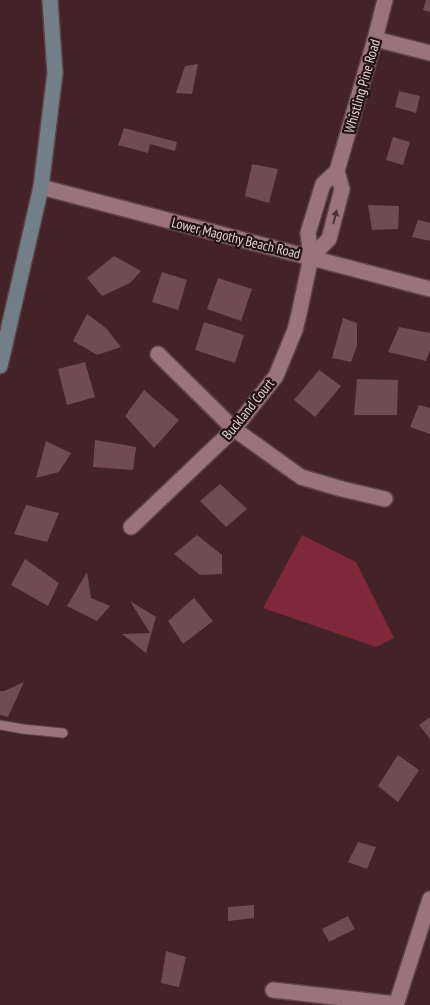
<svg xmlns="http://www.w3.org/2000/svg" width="430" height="1005" font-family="'PT Sans Narrow',sans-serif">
	<rect width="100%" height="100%" fill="#432327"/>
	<path fill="#7e2839" d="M302,535l54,27 38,76 -18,9 -113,-39z"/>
	<g fill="#704c50">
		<path d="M426,0h4v12l-7,-2z"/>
		<path d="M198,64l-6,30 -16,-1 9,-27z"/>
		<path d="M399,91l21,5 -4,17 -21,-6z"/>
		<path d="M124,128l53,14 -2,9 -25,-7 -2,9 -30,-8z"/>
		<path d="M393,137l17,5 -7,23 -17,-5z"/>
		<path d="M252,164l26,5 -9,34 -24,-7z"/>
		<path d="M368,205l31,1 -1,23 -26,1z"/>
		<path d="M418,220l12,3v18l-18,-4z"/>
		<path d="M114,256l27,15 -11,12 -28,13 -15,-18z"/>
		<path d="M162,272l25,8 -9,30 -26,-8z"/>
		<path d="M218,278l34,11 -11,32 -34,-12z"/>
		<path d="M87,314l19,14 15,19 -24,8 -24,-14z"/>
		<path d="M343,318l14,5v23l-6,16 -19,-4z"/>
		<path d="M204,322l40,13 -9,28 -40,-13z"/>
		<path d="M399,327l31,6v17l-4,11 -38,-9z"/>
		<path d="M85,362l10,35 -28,8 -9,-36z"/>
		<path d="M319,370l22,16 -26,31 -21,-17z"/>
		<path d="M357,379l41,1 -1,35h-43z"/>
		<path d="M144,390l35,30 -25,28 -29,-32z"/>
		<path d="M419,405l11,3v26l-20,-7z"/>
		<path d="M95,440l41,7 -3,23 -40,-3z"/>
		<path d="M46,441l25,12 -12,19 -23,6z"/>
		<path d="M220,484l27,25 -21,18 -26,-26z"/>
		<path d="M26,505l33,8 -12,29 -33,-8z"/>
		<path d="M197,535l25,20v19l-22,1 -26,-21z"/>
		<path d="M25,559l34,24 -11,23 -37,-21z"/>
		<path d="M87,572l4,26 19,8 -13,15 -30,-15z"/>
		<path d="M194,598l19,23 -30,23 -15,-23z"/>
		<path d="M130,601l26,16 -10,36 -24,-19 28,-1z"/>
		<path d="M24,682l-16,35 -8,-2v-24h4z"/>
		<path d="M430,717v22l-11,-14z"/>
		<path d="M398,755l21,15 -21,32 -20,-16z"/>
		<path d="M358,842l18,5 -9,22 -19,-7z"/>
		<path d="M254,905v13l-26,3v-14z"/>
		<path d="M348,916l7,13 -26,13 -7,-13z"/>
		<path d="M166,951l20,6 -7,30 -18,-4z"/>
	</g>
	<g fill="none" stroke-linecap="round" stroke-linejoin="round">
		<defs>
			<path id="lane" d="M0,725l23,4 40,4"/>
			<g id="street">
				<path d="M375,39l55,14"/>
				<path d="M41,187l389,102"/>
				<path d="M311,257l18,-18 13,-50 -5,-18 38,-132 10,-39"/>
				<path d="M158,354l76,75 67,48 41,12 43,10"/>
				<path d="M131,527l103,-98 42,-53 19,-46 4,-16 12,-57 -3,-24 7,-23 8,-26 14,-13"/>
				<path d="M273,990l123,14"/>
				<path d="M396,1005l34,-106"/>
			</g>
			<path id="secondary" d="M0,366l41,-179 14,-114 -5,-73"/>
		</defs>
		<use href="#lane" stroke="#5d4247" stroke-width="11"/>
		<use href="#street" stroke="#5d4247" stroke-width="18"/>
		<use href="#secondary" stroke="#5d4247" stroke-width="18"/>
		<use href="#lane" stroke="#9a7478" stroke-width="9"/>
		<use href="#street" stroke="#9a7478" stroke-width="15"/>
		<use href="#secondary" stroke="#727f88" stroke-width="15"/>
	</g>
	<defs><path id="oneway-solid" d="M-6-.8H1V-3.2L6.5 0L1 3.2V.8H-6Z" transform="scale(1.25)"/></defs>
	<use fill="#4b3436" href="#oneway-solid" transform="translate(335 217) rotate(-76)"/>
	<g text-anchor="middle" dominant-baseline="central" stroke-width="4.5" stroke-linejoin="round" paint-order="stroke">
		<g font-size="14" fill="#e6d1d3" stroke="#201213">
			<text transform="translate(362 86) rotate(-74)">Whistling Pine Road</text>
			<text transform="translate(236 238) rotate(14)">Lower Magothy Beach Road</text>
			<text transform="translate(248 409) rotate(-51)">Buckland Court</text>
		</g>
	</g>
</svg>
